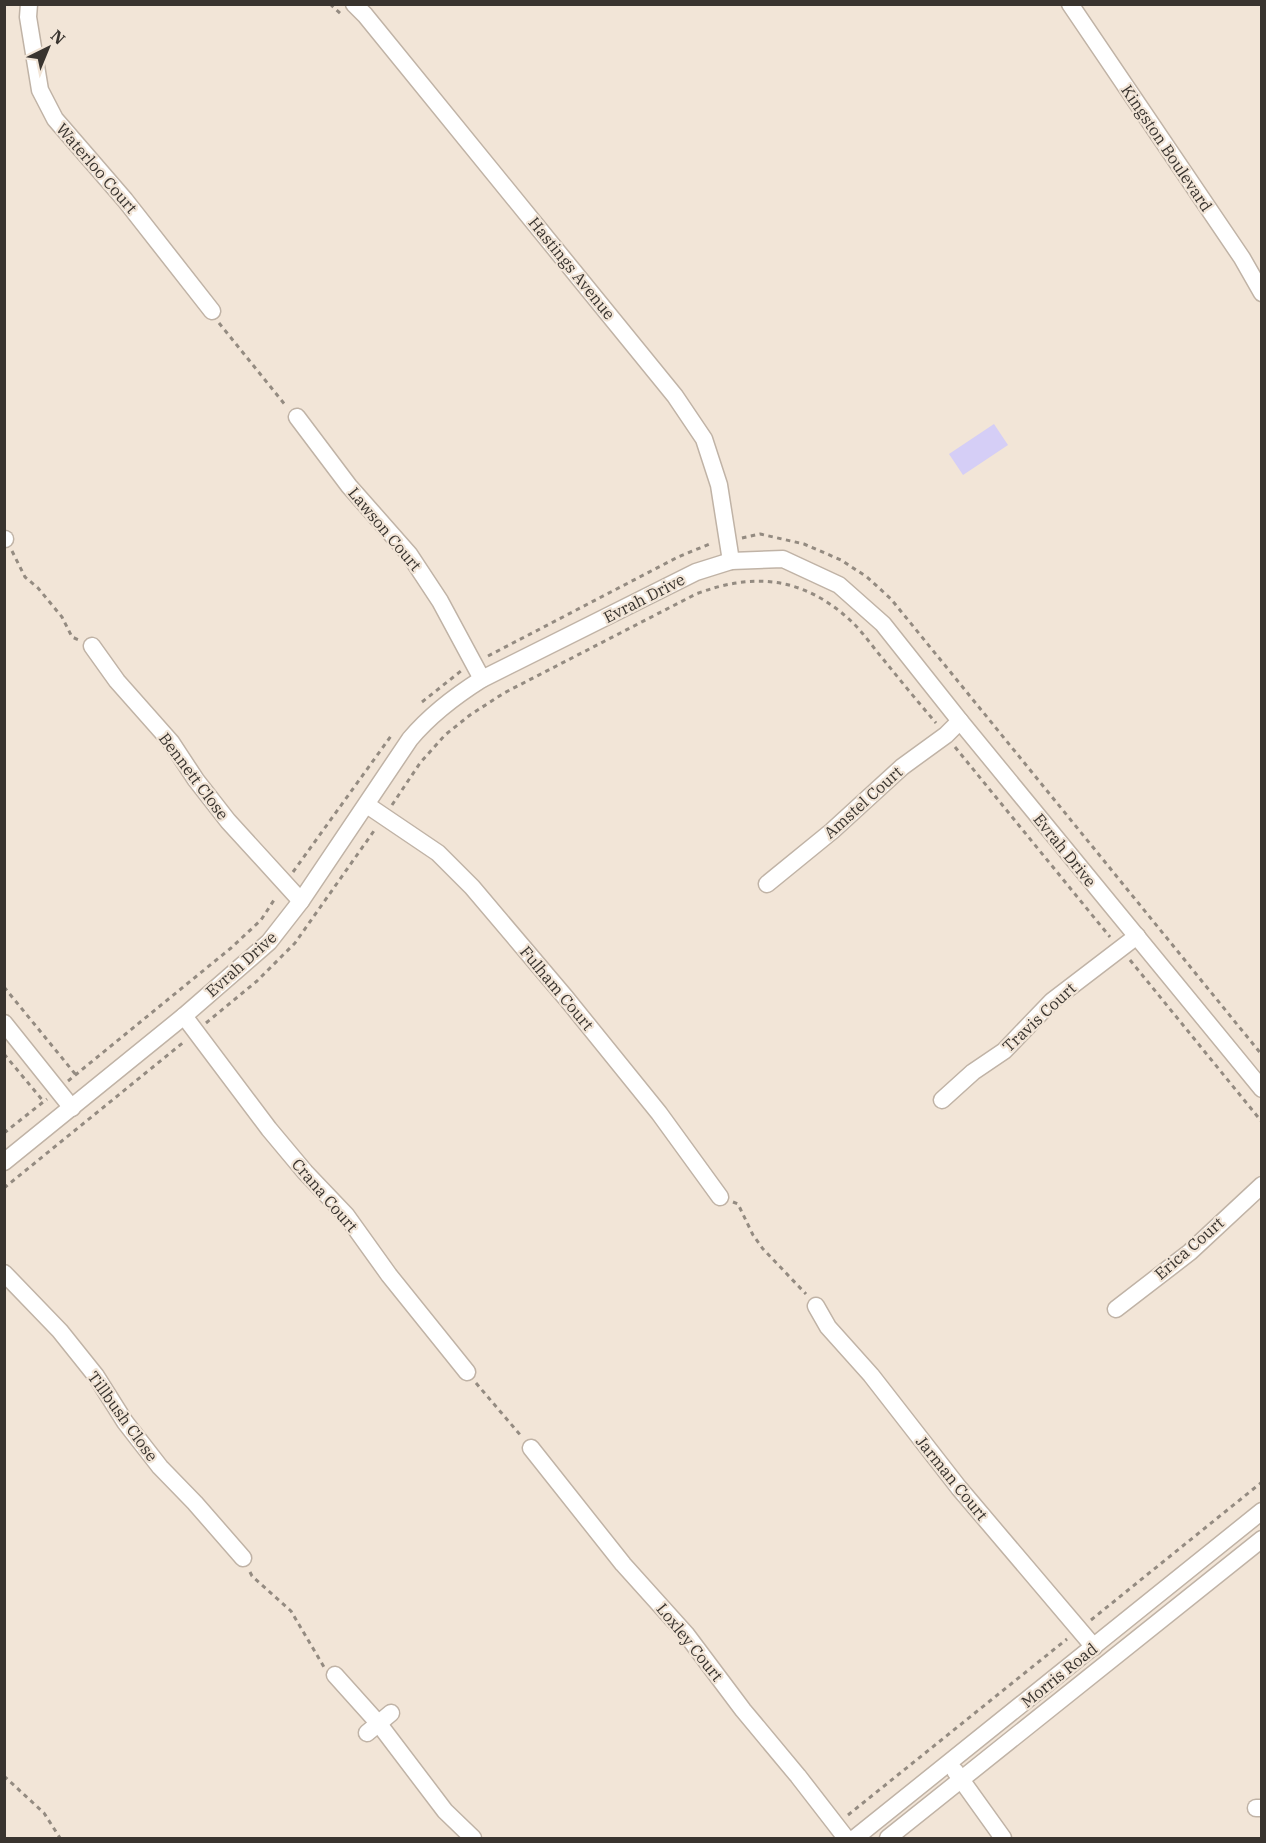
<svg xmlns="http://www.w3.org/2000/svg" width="1266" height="1843" font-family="'IBM Plex Serif',serif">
	<rect width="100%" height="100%" fill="#f2e5d7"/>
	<path fill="#d5cef6" d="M994,424l14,21 -45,30 -14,-21z"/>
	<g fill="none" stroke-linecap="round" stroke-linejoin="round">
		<defs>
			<g id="minor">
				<path d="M29,4l-1,13 12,73 15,29 70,81 87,111"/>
				<path d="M354,4l11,11 310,381 29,43 15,46 12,76"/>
				<path d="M1070,4l172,254 20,35"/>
				<path d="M297,417l52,69 60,68 31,47 42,78"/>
				<path d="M4,539h1"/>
				<path d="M92,646l25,35 54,61 25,38 32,41 73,80"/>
				<path d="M367,805l71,48 34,34 94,111 93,115 61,84"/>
				<path d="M767,884l65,-53 70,-64 44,-32 14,-14"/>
				<path d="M184,1016l85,113 36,43 41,43 43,60 78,97"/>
				<path d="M4,1023l68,85"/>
				<path d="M942,1100l31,-28 31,-21 48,-50 85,-65"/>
				<path d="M4,1162l180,-146 85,-74 32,-41 109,-162c21,-25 45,-43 72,-60l214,-107 35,-11 52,-2 56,26 44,39 77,97 302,368"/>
				<path d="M4,1273l56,58 36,45 29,46 35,45 35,36 48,55"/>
				<path d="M816,1306l12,21 43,48 88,113 135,159"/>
				<path d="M1116,1309l74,-57 72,-67"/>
				<path d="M531,1448l92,116 63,70 57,76 55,66 48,62"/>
				<path d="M335,1675l44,49 66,87 28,27"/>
				<path d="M367,1733l24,-20"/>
				<path d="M955,1771l48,67"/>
				<path d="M1256,1808h6"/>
				<path d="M855,1838l407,-327"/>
				<path d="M888,1838l374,-299"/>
			</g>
		</defs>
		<use href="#minor" stroke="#c0b3a6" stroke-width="19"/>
		<g stroke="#948b81" stroke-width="3" stroke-dasharray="4.5 4.5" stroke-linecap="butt">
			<path d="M330,4l11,10"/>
			<path d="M219,323l67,83"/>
			<path d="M742,538l18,-4 44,10 37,16 26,17 24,22 371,456"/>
			<path d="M12,551l13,26 13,11 24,29 10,20 7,3"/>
			<path d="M488,656l190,-99 34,-14"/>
			<path d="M422,702l39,-31"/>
			<path d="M955,747l155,190"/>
			<path d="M392,805l28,-42 25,-28 25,-20 34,-22 192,-99c58,-22 107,-17 154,26 12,11 22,26 33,39 17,21 35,43 53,64"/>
			<path d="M293,872l98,-136"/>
			<path d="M1130,960l132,162"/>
			<path d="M4,987l72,88"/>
			<path d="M206,1023l51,-42 38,-38 81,-115"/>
			<path d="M4,1054l40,48"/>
			<path d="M68,1081l163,-133 30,-28 15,-23"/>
			<path d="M4,1133l43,-34"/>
			<path d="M4,1188l181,-147"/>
			<path d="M733,1202l5,2 15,31 10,14 43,45"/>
			<path d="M476,1383l46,54"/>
			<path d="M250,1572l2,4 39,35 33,56"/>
			<path d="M1091,1620l171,-138"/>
			<path d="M4,1776l40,37 16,25"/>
			<path d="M848,1815l219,-176"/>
		</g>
		<use href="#minor" stroke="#fff" stroke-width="16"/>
	</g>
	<g text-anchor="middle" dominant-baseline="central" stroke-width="4.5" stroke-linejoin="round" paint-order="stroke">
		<g font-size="16" fill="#39342f" stroke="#f2e5d7">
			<text transform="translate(1167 148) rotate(56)">Kingston Boulevard</text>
			<text transform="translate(97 168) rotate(49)">Waterloo Court</text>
			<text transform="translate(572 268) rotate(51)">Hastings Avenue</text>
			<text transform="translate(385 529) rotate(50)">Lawson Court</text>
			<text transform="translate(644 598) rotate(-27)">Evrah Drive</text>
			<text transform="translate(194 776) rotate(53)">Bennett Close</text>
			<text transform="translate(863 802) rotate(-42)">Amstel Court</text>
			<text transform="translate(1065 850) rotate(51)">Evrah Drive</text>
			<text transform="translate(241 964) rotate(-42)">Evrah Drive</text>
			<text transform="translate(557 988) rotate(50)">Fulham Court</text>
			<text transform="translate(1039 1017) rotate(-43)">Travis Court</text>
			<text transform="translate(325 1195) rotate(49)">Crana Court</text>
			<text transform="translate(1189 1248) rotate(-41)">Erica Court</text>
			<text transform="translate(123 1416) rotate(54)">Tillbush Close</text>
			<text transform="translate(952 1478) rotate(51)">Jarman Court</text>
			<text transform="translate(690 1642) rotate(51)">Loxley Court</text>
			<text transform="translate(1059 1675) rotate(-39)">Morris Road</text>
		</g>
	</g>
	<rect width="1266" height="1843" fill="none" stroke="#39342f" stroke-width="12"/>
	<g transform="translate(48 48) rotate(43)" stroke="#f2e5d7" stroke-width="4.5" paint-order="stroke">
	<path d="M0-4.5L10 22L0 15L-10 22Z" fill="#39342f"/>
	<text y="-9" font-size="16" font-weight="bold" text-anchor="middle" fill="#39342f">N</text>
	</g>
</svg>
